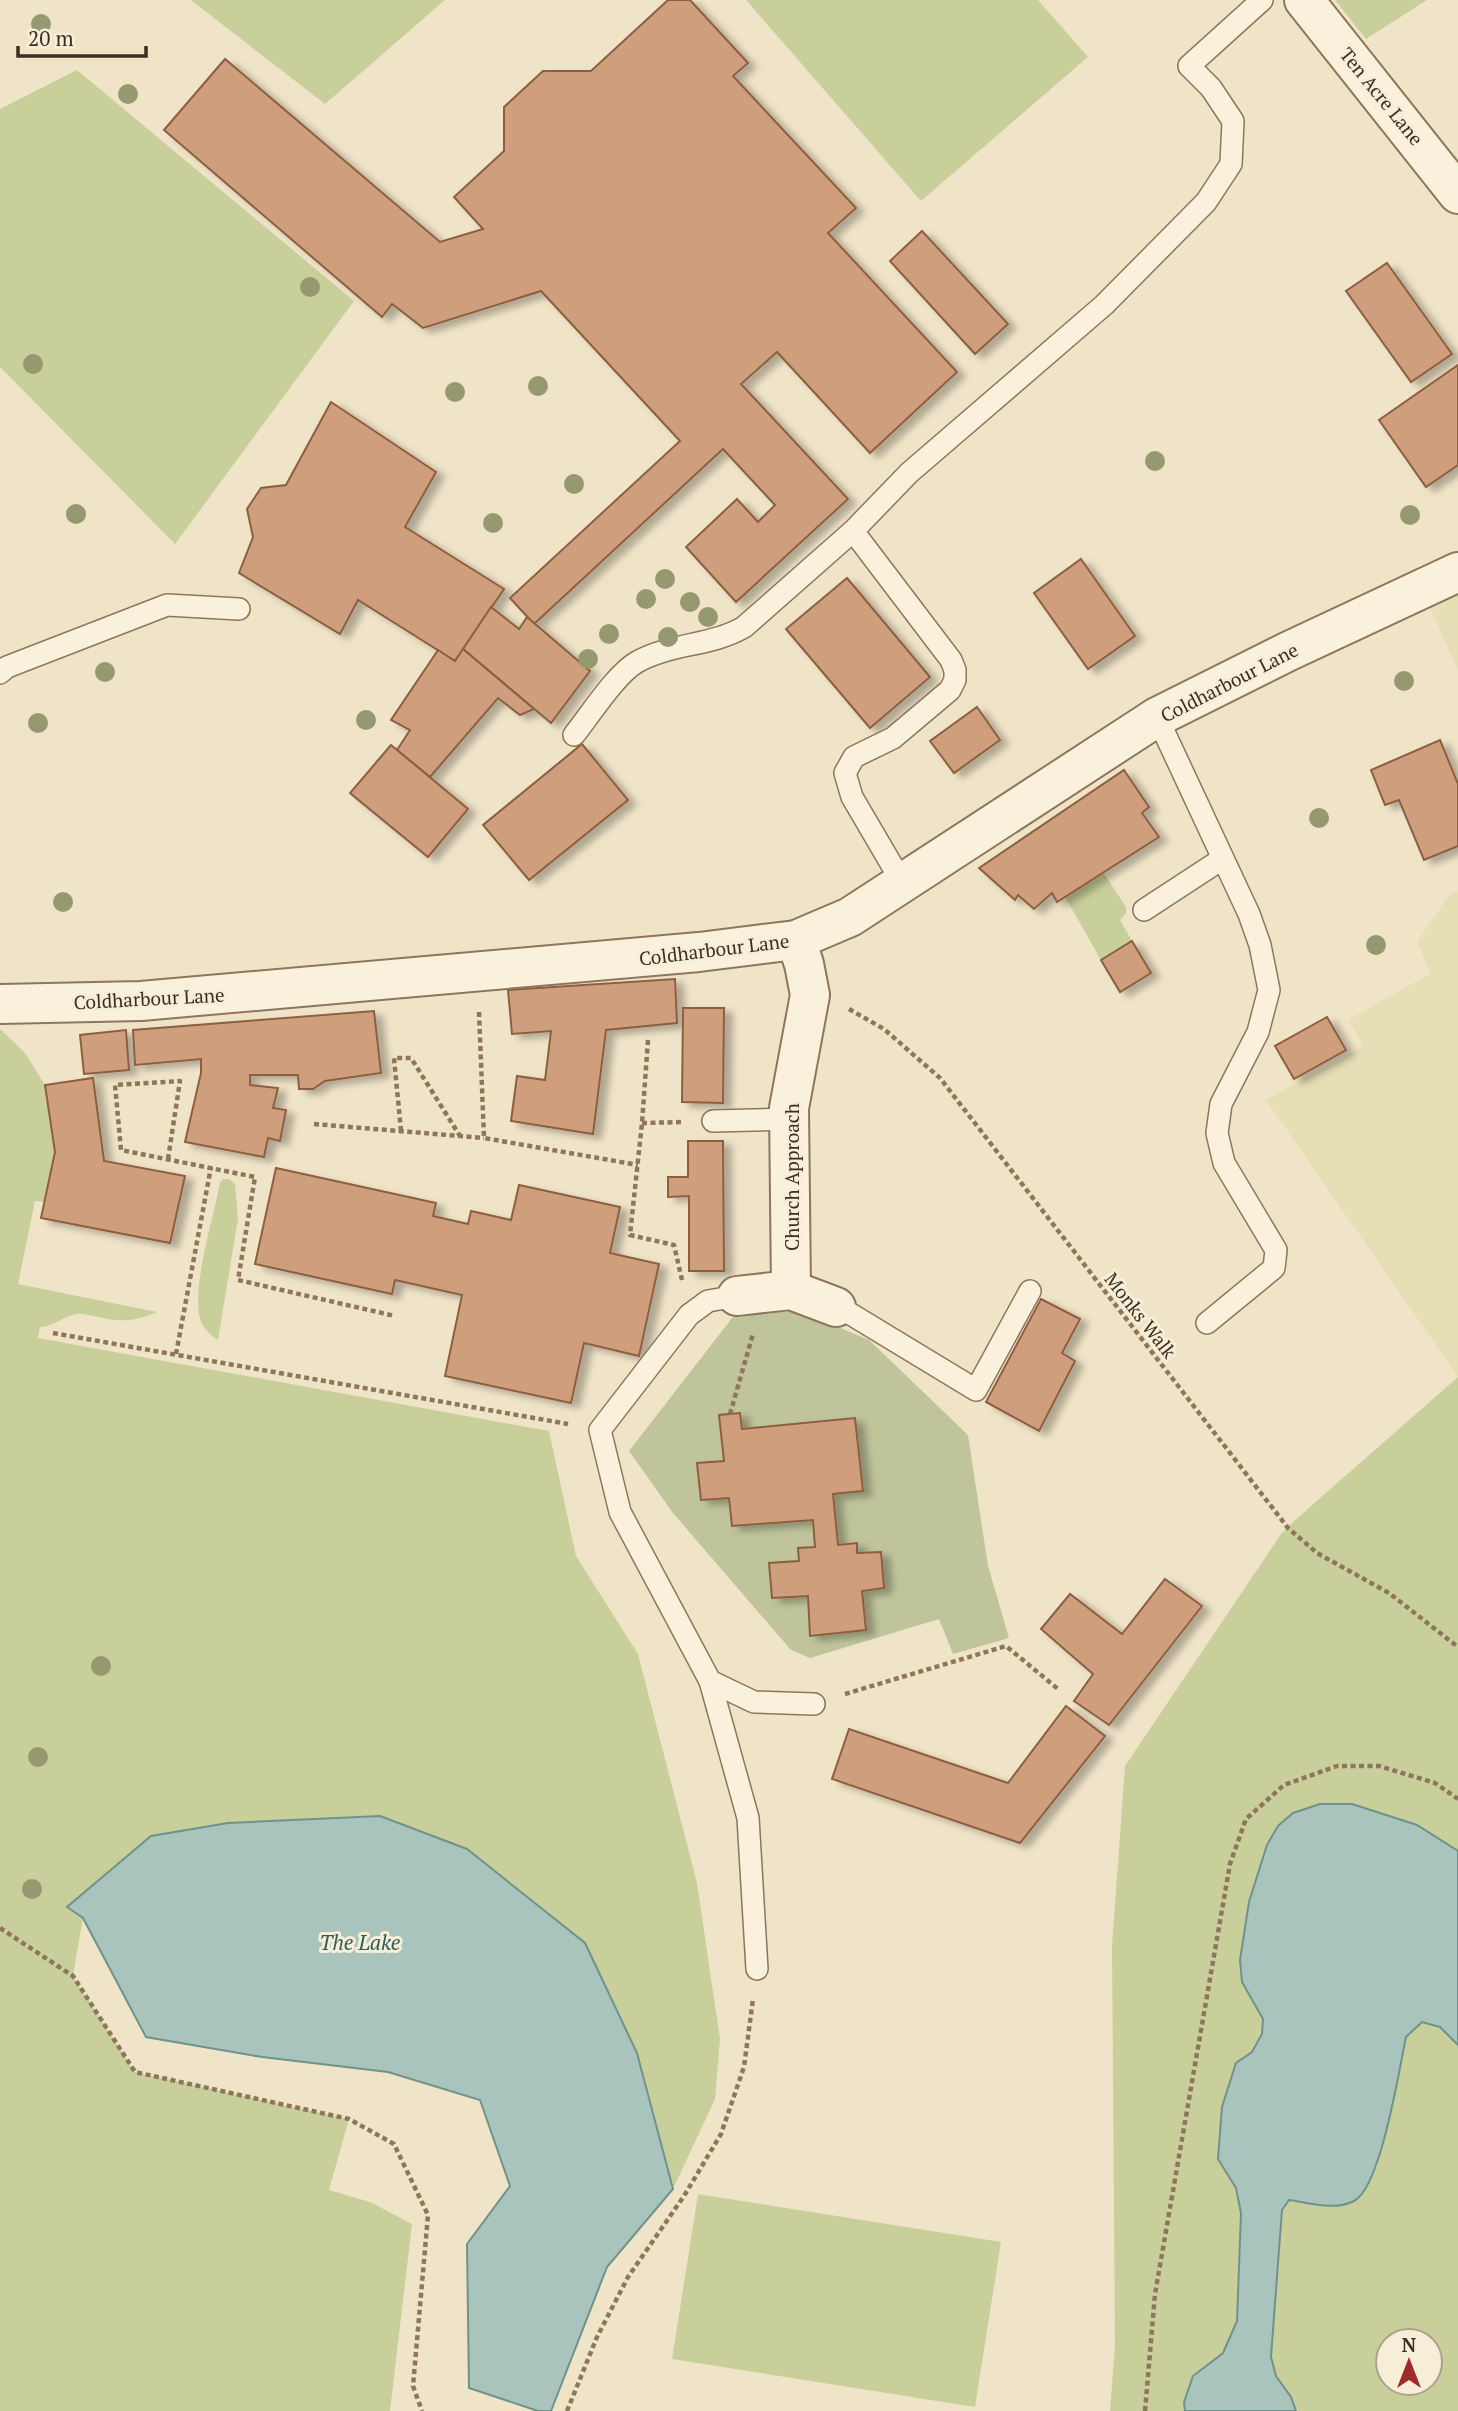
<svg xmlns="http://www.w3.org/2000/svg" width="1458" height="2411" font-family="'PT Serif',serif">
	<defs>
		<filter id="shadow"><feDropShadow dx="8" dy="4.5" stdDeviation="3.5" flood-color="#0004"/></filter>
	</defs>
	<rect width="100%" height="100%" fill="#f0e4c8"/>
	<g fill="#e6deb5">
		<path d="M1458,595v75l-28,-62z"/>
		<path d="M1458,891v486l-192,-277 97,-54 -15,-26 83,-47 -14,-31 32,-47z"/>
	</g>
	<g fill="#c9cf9b" fill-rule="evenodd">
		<path d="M191,0h254l-120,104z"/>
		<path d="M746,0h292l50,57 -167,144z"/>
		<path d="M1335,0h92l-61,39z"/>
		<path d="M77,70l277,231 -179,243 -175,-177v-258z"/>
		<path d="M1103,872l23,35v6l-6,7 12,21 -31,19 -36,-63z"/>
		<path d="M0,1029l25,24 20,32 10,67 -11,50 -9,-1 -17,83 139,28c-24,10 -34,10 -59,5 -7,-1 -15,-4 -22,-3 -13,2 -22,13 -36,13l-2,11 511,93 27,125 62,98 59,229 23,156 -5,60 -42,90 -36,-136 -257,-237 -152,7 -77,13 -83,72 15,10 -10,58 62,96 214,47 -20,71 41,12 42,22 -22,187h-390z"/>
		<path d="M223,1179h6l6,5 3,35 -20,121c-10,-7 -17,-14 -19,-26 -6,-30 15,-99 21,-131z"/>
		<path d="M1458,1377v474l-9,-7 -156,-31 -15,13 -11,19 -25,137 21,37 -1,15 -10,18 -16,11 -14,44 -4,52 18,29 5,25 -4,108 -13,32 -31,23 -9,26 1,9h-75l5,-64 -3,-401 13,-180 156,-232 13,-13z"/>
		<path d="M1421,2022l19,5 18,18v366h-162l-5,-14 -15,-21 -5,-19 11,-147 7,-10 41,7 47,-40 29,-130zM1388,2341h42v42h-42z"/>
		<path d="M698,2194l303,48 -26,165 -303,-48z"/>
	</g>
	<path fill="#bfc49a" d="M800,1311l69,29 99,95 20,131 21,72 -56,16 -14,-35 -129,39 -19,-8 -118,-137 -44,-62 107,-138z"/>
	<g fill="#a9c4bc" stroke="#6f938a" stroke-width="2">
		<path d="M1320,1804h32l65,21 41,26v194l-18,-18 -18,-5 -16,15c-7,33 -25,150 -52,164 -19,10 -44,2 -65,-1l-7,10 -11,147 5,19 15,21 5,14h-111l-1,-9 9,-26 30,-23 14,-32 4,-108 -5,-25 -18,-29 4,-52 14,-44 16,-11 10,-18 1,-15 -21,-37 -2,-22 9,-58 18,-57 11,-19 15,-13z"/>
		<path d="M380,1816l87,33 118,94 52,110 36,136 -66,78 -56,144h-13l-69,-23 -2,-144 43,-58 -30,-86 -92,-28 -126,-15 -116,-20 -63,-119 -16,-11 84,-71 77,-13z"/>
	</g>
	<g fill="#cf9f7d" stroke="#8d5f41" stroke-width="2" filter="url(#shadow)">
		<path d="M668,0h22l58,63 -15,13 123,132 -28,25 129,139 -87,81 -93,-101 -36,32 107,115 -112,103 -50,-55 51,-48 21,23 17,-17 -52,-56 -189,175 -24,-26 170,-157 -139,-150 -118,37 -31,-24 -10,13 -218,-187 61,-71 215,183 43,-13 -29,-32 50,-46v-44l39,-36h48z"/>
		<path d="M922,231l86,93 -33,30 -85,-93z"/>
		<path d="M1387,263l65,91 -41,28 -65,-91z"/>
		<path d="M1458,365v100l-32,22 -47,-67z"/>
		<path d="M331,402l105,70 -31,55 99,62 -49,72 -97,-61 -18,34 -101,-61 14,-36 -6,-28 14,-21 25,-3z"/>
		<path d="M1081,559l54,77 -47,33 -54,-76z"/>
		<path d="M847,578l83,99 -60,51 -84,-99z"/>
		<path d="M491,607l28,22 8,-12 63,54 -39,52 -88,-74z"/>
		<path d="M463,649l71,60 -14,6 -22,-17 -68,79 -33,-27 13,-20 -19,-10 47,-70 17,11z"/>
		<path d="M977,707l23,33 -46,33 -24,-32z"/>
		<path d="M1440,740l18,44v62l-34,14 -25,-60 -14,5 -14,-35z"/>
		<path d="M582,744l46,56 -99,80 -46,-55z"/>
		<path d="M391,745l77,64 -40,48 -78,-64z"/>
		<path d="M1124,770l25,37 -7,6 17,24 -102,65 -5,-9 -18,16 -16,-14 -3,5 -36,-32z"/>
		<path d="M1132,941l19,32 -31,19 -19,-32z"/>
		<path d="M675,979l2,44 -71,7 -13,104 -82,-13 6,-45 28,4 6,-49 -39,3 -4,-44z"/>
		<path d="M683,1008h41l-1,95 -41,-1z"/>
		<path d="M374,1011l7,62 -56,8 -12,8h-14l-1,-14h-48v10l28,3 -5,20 13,2 -6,31 -12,-3 -4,19 -79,-15 16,-69v-14l-66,6 -2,-35z"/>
		<path d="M1327,1017l19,33 -52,29 -19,-33z"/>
		<path d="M126,1030l3,40 -45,4 -4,-39z"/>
		<path d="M93,1078l11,83 81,15 -15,67 -129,-25 14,-66 -10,-67z"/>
		<path d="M688,1141h35l1,130h-35v-75l-21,1v-20h20z"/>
		<path d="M276,1168l160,35 -3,13 35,8 3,-13 40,9 8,-35 101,22 -10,46 49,11 -20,92 -55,-13 -13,60 -126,-27 17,-81 -67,-15 -3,14 -137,-30z"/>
		<path d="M1041,1299l39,20 -18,34 13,8 -36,70 -53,-29z"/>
		<path d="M740,1413l2,16 113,-11 8,73 -30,3 5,51 19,-2v10l24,-1 3,36 -22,3 4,39 -56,6 -2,-40 -36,2 -3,-35 30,-2 -1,-13 17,-1 -2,-27 -81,6 -3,-28 -28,2 -4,-37 27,-2 -5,-46z"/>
		<path d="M1165,1579l37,27 -93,119 -35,-24 19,-27 -52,-45 29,-35 52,40z"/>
		<path d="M1066,1706l39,30 -85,107 -188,-64 17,-50 159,54z"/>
	</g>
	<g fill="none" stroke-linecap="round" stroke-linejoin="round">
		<defs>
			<g id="service">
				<path d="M0,673l7,-6 160,-62 72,4"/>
				<path d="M1157,717l92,197 11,31 9,45 -11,42 -37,72 -4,29 7,30 52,87 -2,18 -67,55"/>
				<path d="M574,735c16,-20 42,-61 63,-73 34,-19 75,-16 107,-35l109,-96"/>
				<path d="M903,884l-51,-87 -7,-24 9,-16 39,-19 57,-48 5,-10v-10l-4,-10 -98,-129 56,-58 195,-168 102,-103 25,-38 2,-43 -22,-33 -22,-22 73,-66"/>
				<path d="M1144,910l78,-51"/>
				<path d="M713,1121l76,-2"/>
				<path d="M737,1296l-29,5 -19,14 -89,115 20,82 90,169 44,21 60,2"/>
				<path d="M836,1307l13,6 127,77 54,-99"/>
				<path d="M710,1681l38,137 9,151"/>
			</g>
			<g id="minor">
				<path d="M1304,0l154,194"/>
				<path d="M0,1004l141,-3 558,-49 97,-12 54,-23 307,-200 132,-66 169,-79"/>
				<path d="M791,1290l-2,-182 21,-113 -6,-31 -8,-24"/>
				<path d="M737,1296l54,-6 45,17"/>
			</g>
		</defs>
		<use href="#service" stroke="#8d765c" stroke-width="24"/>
		<use href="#minor" stroke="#8d765c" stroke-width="42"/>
		<g stroke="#8d765c" stroke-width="4.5" stroke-dasharray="5 3.5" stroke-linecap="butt">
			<path d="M849,1009l35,20 56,49 348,450 29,25 72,40 69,54"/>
			<path d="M479,1012l5,126 154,27"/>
			<path d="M648,1040l-6,83 -12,112 44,10 8,35"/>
			<path d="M642,1123l42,-1"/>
			<path d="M314,1124l170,14"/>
			<path d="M401,1131l-7,-73h17l49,78"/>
			<path d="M168,1159l12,-78 -65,4 6,65 134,27 -17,103 157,36"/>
			<path d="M53,1333l515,91"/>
			<path d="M176,1354l35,-187"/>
			<path d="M730,1414l23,-80"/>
			<path d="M845,1694l161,-48 52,43"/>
			<path d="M0,1928l73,48 62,96 214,47 45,25 34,71 -15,171 9,25"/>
			<path d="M567,2411l30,-74 31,-60 56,-81 37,-62 23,-67 9,-68"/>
			<path d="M1145,2411l10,-117 75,-430 16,-45 38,-34 53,-19h42l56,17 23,16"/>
		</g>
		<use href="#service" stroke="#faf1dc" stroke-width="21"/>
		<use href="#minor" stroke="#faf1dc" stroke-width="38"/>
	</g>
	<g fill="#96986f">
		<circle cx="41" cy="24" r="10"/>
		<circle cx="128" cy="94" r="10"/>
		<circle cx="310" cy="287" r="10"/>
		<circle cx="33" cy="364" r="10"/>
		<circle cx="538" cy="386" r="10"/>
		<circle cx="455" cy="392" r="10"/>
		<circle cx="1155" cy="461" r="10"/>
		<circle cx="574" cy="484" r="10"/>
		<circle cx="76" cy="514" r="10"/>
		<circle cx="1410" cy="515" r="10"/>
		<circle cx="493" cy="523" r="10"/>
		<circle cx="665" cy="579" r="10"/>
		<circle cx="646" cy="599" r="10"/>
		<circle cx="690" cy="602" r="10"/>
		<circle cx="708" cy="617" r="10"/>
		<circle cx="609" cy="634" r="10"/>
		<circle cx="668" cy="637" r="10"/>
		<circle cx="588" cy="659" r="10"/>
		<circle cx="105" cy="672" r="10"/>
		<circle cx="1404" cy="681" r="10"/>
		<circle cx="366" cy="720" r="10"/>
		<circle cx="38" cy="723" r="10"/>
		<circle cx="1319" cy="818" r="10"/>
		<circle cx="63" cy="902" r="10"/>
		<circle cx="1376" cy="945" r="10"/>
		<circle cx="101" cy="1666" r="10"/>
		<circle cx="38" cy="1757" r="10"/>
		<circle cx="32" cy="1889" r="10"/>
	</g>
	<g text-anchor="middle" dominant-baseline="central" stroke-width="6" stroke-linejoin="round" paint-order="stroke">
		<g font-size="19" fill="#3d2e20" stroke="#f7eed8">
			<text transform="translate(1382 96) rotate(51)">Ten Acre Lane</text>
			<text transform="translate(1229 682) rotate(-27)">Coldharbour Lane</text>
			<text transform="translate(714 949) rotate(-7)">Coldharbour Lane</text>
			<text transform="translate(149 998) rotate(-3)">Coldharbour Lane</text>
			<text transform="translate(791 1177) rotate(-90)">Church Approach</text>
			<text transform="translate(1141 1315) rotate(52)">Monks Walk</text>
		</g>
		<g font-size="21" font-style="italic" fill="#2f5d5a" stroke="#f7eed8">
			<text x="360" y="1942">The Lake</text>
		</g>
	</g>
	<g transform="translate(1409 2362)"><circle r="33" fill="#f7eed8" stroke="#ada18e" stroke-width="2"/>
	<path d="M0-5L12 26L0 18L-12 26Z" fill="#9e2a2b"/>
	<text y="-10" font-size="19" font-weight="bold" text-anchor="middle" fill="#3d2e20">N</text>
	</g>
	<path d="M18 46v10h128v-10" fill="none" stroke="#3d2e20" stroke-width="3.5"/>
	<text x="28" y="46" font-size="21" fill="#3d2e20" stroke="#f7eed8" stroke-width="5" paint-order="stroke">20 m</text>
</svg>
